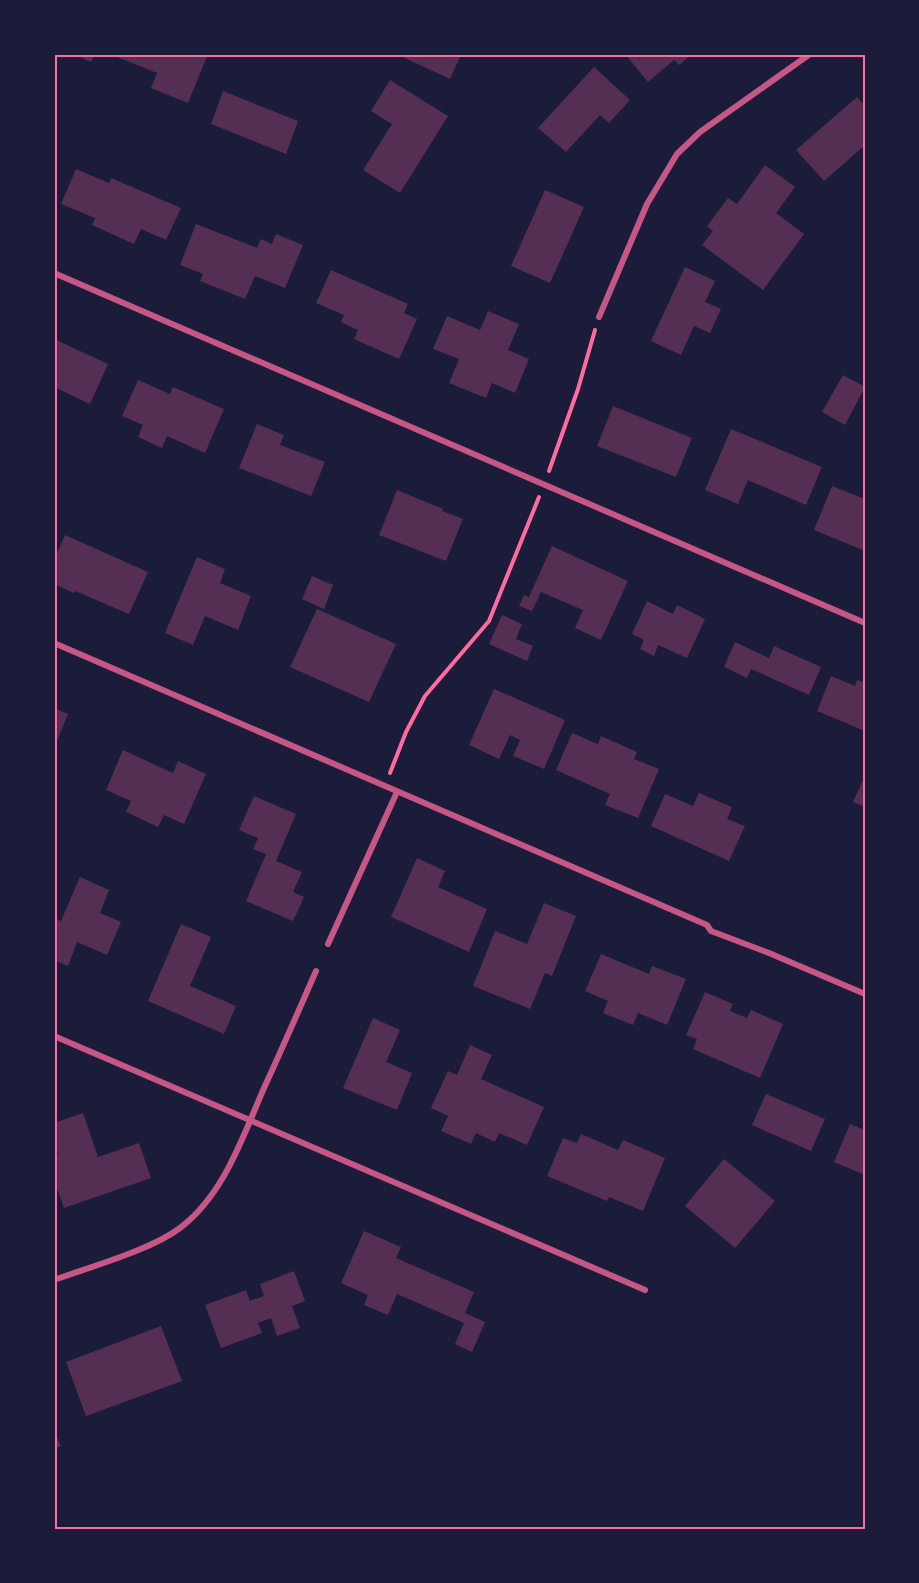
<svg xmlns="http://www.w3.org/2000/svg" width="919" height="1583" font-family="'Varela Round',sans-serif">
	<rect width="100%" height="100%" fill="#1b1b3a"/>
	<g fill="#542f53">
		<path d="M73,54h22l-4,8z"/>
		<path d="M119,54h89l-20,49 -37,-15 6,-15 -40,-16z"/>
		<path d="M396,54h58l6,3 -10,22z"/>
		<path d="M625,54h67l-13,11 -5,-5 -26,22z"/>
		<path d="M594,67l36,33 -21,23 -9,-8 -34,37 -28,-24z"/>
		<path d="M390,80l58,36 -48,77 -37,-23 29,-46 -21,-13z"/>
		<path d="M223,91l75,30 -12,33 -75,-30z"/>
		<path d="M857,97l8,9v39l-41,36 -28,-31z"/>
		<path d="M765,165l30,22 -19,26 28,21 -41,56 -61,-45 11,-14 -6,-5 21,-28 9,6z"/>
		<path d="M76,169l33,14 2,-5 70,30 -15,32 -25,-11 -7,15 -42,-19 3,-7 -34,-14z"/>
		<path d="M545,190l39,17 -34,76 -39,-17z"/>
		<path d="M196,224l61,24 4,-9 11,5 4,-10 27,11 -18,43 -30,-12 -10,23 -45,-18 3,-7 -23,-9z"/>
		<path d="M685,267l30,14 -10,21 16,7 -11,24 -16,-7 -13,29 -30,-14z"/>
		<path d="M331,270l77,34 -4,9 13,6 -18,40 -45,-20 4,-9 -17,-8 3,-7 -28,-12z"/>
		<path d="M488,311l31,13 -11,26 21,9 -14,34 -23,-10 -6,15 -37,-15 10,-24 -26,-10 14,-33 33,14z"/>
		<path d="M54,339l54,25 -18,40 -36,-17z"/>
		<path d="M843,375l22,12 -20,38 -23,-13z"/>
		<path d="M138,380l32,14 3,-7 51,22 -19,44 -38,-17 -5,12 -24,-11 5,-12 -21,-9z"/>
		<path d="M613,406l79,32 -16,39 -79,-31z"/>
		<path d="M257,424l27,11 -4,10 45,17 -14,34 -72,-28z"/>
		<path d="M731,429l91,38 -16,38 -58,-25 -10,24 -33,-14z"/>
		<path d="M832,486l33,13v52l-51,-21z"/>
		<path d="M397,490l46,19 -1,2 21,8 -17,42 -67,-26z"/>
		<path d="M65,535l83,37 -19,42 -54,-23 -1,2 -20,-9v-24z"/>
		<path d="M552,546l76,35 -27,59 -26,-12 8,-18 -42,-18 -9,19 -13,-5 5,-11 5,2z"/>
		<path d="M197,557l28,12 -5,14 31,13 -13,34 -33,-14 -12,29 -28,-12z"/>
		<path d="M312,576l21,9 -9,24 -22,-10z"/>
		<path d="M647,601l26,13 4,-9 28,14 -18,39 -29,-13 -4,11 -14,-7 4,-9 -12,-6z"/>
		<path d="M317,609l79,35 -27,58 -79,-35z"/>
		<path d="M502,615l20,9 -6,15 17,7 -6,15 -38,-17z"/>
		<path d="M735,642l34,16 5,-12 47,21 -12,28 -58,-26 -4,9 -23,-11z"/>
		<path d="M831,676l24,10 2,-6 8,3v48l-48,-20z"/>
		<path d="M494,689l71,31 -21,49 -31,-13 7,-16 -10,-5 -11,24 -30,-14z"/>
		<path d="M54,708l14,6 -14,34z"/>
		<path d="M572,733l26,11 3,-8 36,16 -3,7 25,10 -21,49 -33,-13 5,-11 -54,-24z"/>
		<path d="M123,750l50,23 5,-12 28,13 -22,50 -20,-9 -6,12 -32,-15 5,-11 -25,-11z"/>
		<path d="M863,780l2,1v26l-12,-5z"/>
		<path d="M699,793l33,14 -5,12 18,7 -16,35 -78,-35 14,-32 28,12z"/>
		<path d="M254,796l42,18 -20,47 26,11 -9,20 11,5 -11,24 -47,-20 20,-47 -13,-5 5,-11 -19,-8z"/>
		<path d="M417,858l28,13 -7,16 49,22 -18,43 -78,-35z"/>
		<path d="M80,877l29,13 -9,23 21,9 -14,33 -30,-13 -9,24 -14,-6v-42l7,3z"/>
		<path d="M544,903l32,13 -24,60 -7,-3 -15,36 -57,-23 22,-55 32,13z"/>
		<path d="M181,924l30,13 -21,49 46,20 -12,28 -76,-33z"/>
		<path d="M601,954l48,20 3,-8 34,13 -19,46 -29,-12 -5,12 -30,-12 5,-12 -23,-10z"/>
		<path d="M705,992l28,12 -3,7 17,7 4,-8 32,14 -23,54 -67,-29 4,-10 -11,-4z"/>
		<path d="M373,1018l27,12 -14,32 26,11 -15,37 -54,-22z"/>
		<path d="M470,1045l22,10 -11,24 63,28 -17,38 -28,-12 -4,9 -19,-9 -5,11 -30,-13 7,-15 -17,-8 17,-37 9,4z"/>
		<path d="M766,1094l59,25 -14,32 -59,-26z"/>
		<path d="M83,1113l15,44 41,-14 12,35 -87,30 -10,-28v-25l4,-1 -4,-13v-18z"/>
		<path d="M850,1124l15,6v45l-31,-13z"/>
		<path d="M581,1134l37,16 5,-10 42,18 -22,53 -34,-14 -2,4 -60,-25 16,-38 14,5z"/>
		<path d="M724,1159l51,42 -40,47 -50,-42z"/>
		<path d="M364,1231l37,16 -5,11 78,34 -9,21 20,9 -13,30 -17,-8 9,-21 -67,-29 -9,21 -24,-10 4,-10 -27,-12z"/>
		<path d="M294,1271l11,30 -13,5 8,22 -23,8 -6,-18 -13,5 4,10 -41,15 -16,-43 41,-15 4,11 14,-5 -4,-12z"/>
		<path d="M161,1326l21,55 -96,35 -20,-54z"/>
		<path d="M54,1430l7,16 -7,3z"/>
	</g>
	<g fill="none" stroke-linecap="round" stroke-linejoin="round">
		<g stroke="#ff6b9d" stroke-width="4">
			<path d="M549,471l29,-82 17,-59"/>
			<path d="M390,773l16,-41 19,-36 64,-75 50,-124"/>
		</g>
		<g stroke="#c65784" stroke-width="6">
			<path d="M54,273l811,350"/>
			<path d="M599,317l48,-113 30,-50 23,-22 110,-78"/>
			<path d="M54,643l653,282 4,6 58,22 96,41"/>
			<path d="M328,944l69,-152"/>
			<path d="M54,1036l591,254"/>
			<path d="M54,1280c36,-13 97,-30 126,-52 44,-33 63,-92 84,-140 18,-39 35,-78 52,-117"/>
		</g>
	</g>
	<rect width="919" height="1583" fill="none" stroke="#1b1b3a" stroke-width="111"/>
	<rect x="56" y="56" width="808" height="1472" fill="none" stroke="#ff6b9d" stroke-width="2"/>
</svg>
